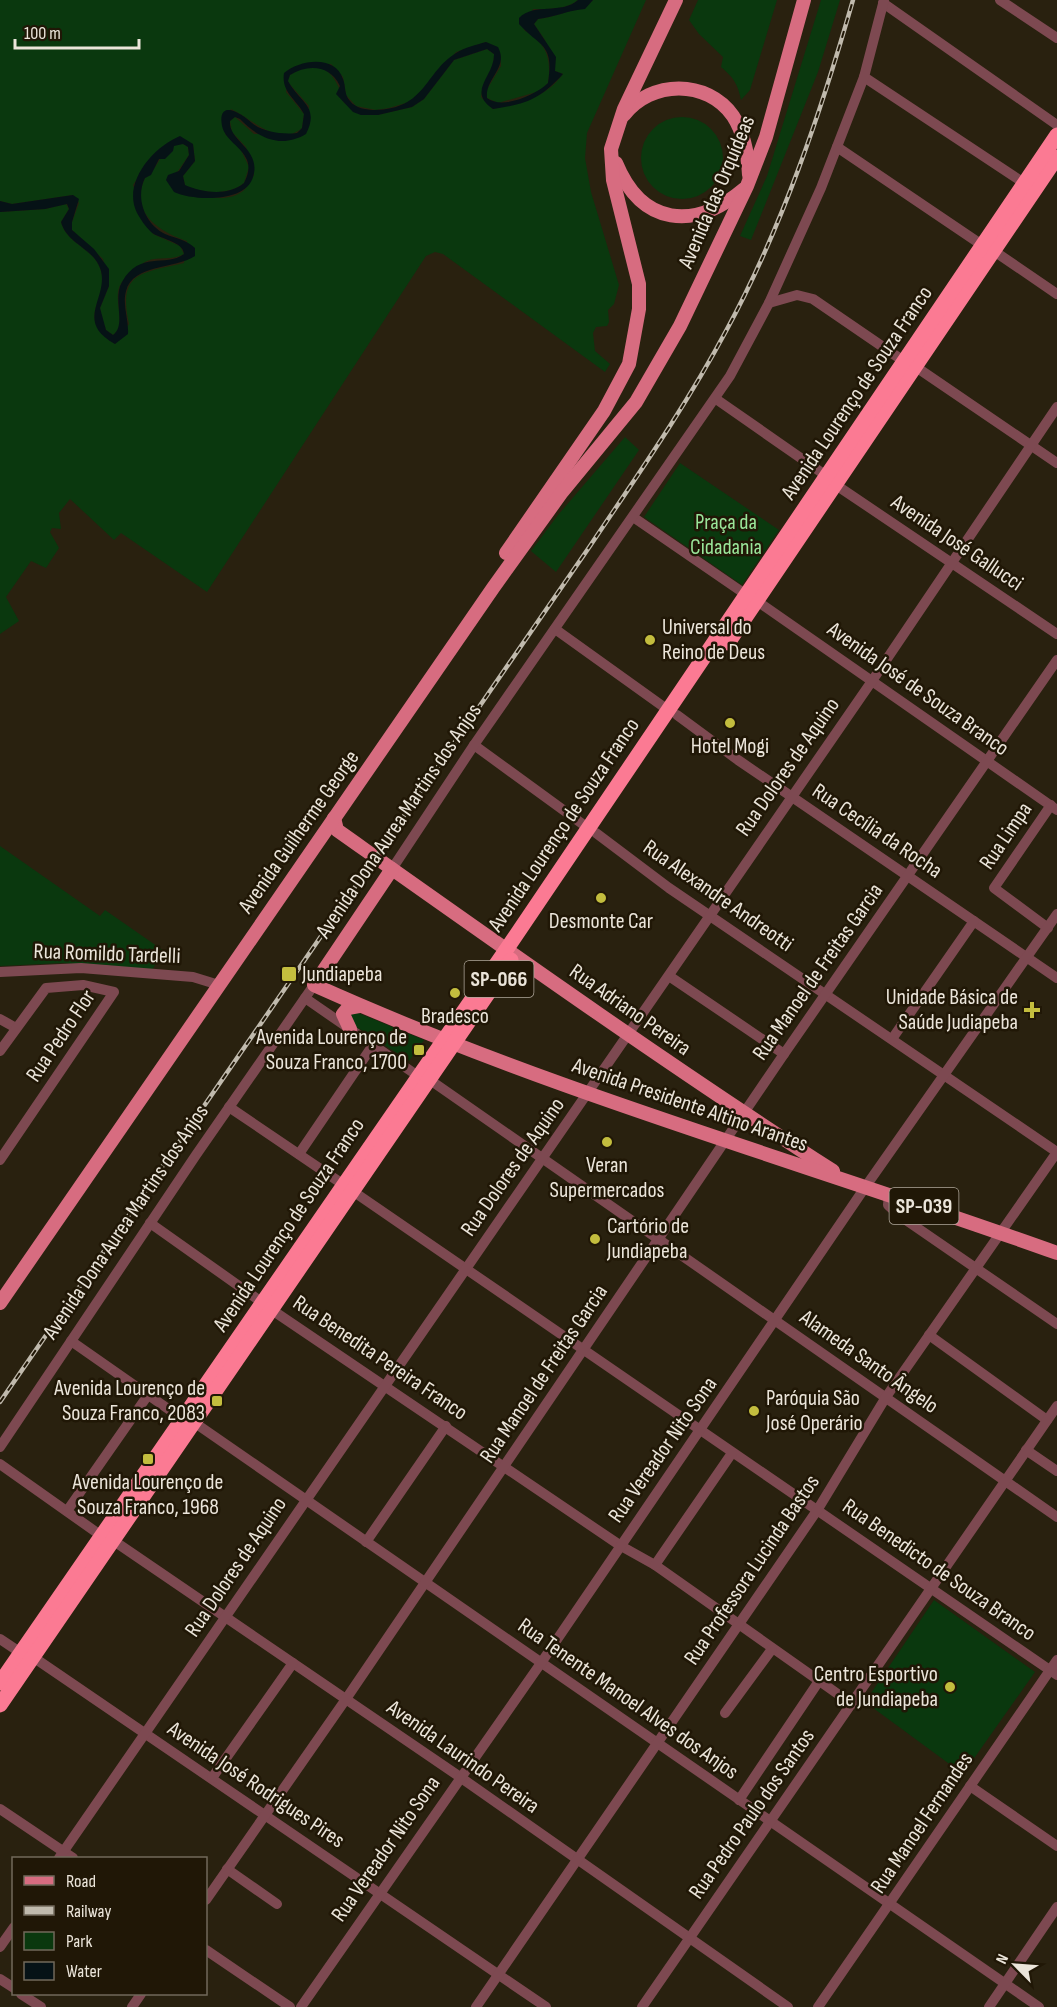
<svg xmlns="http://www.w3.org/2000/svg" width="1057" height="2007" font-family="'Sofia Sans Condensed',sans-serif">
	<rect width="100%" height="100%" fill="#29210f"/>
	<g fill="#0a380e">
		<path d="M0,0h578c-12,10 -30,9 -45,9l-9,21c22,13 28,28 24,53l-8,8 -42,12 -11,-5 -1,-7 15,-25 -1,-14 -14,-10 -30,10 -33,39 -14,11 -20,6 -13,2 -20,-4 -10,-11 -3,-18 -12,-13 -42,5 -3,23 18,22 -2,14c-23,20 -51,-10 -71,-19l-6,25 15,14 9,19 -5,16c-16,13 -41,10 -59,3l-2,-10 12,-15 -2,-16 -19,-6 -21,16 -20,30 20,49 27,12 4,8c-11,7 -26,2 -37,7 -7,3 -20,15 -25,21 -12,16 7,42 -9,53l-7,-5 -5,-14 -1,-8 9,-22 -6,-27 -31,-29v-8l7,-19 -6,-8 -61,9 -12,-3z"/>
		<path d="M593,0h53l-59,133 -2,25 6,34 28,93 -5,19 -6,6 1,12 -2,4 -11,1 -3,6 2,18 15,13 -5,8 -162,-118 -8,-2 -9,4 -219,336 -86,-59 -7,7 -44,-41 -11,14 2,16 -9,-1 -2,4 9,16 -13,20 -15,-7 -25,36 13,24 -19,13v-422l45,-3 21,-5 3,5 -8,13c6,23 34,26 40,49 9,32 -28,43 14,73l14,-20c-12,-53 14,-51 55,-61l3,-22c-29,-10 -58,-29 -42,-63 13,-7 17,-35 38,-34l5,3 1,8 -11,16 -12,9c22,10 54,28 77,11 4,-3 8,-11 11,-16l-8,-28 -14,-15 -2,-11 5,-4 19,17h52l3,-28 -22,-25 3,-6c31,-19 46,-3 54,28l33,12 35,-8 12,-8 30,-39 33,-11 7,5c1,15 -11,28 -13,43l12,12c32,-9 50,-9 70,-35l-8,-3 -10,-31 -11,-16 4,-5c17,-2 30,-9 47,-11z"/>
		<path d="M698,0h79l-27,90 -9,10c-3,-16 -8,-23 -20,-33l2,-10 -24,-23 -10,-14z"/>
		<path d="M821,0h19l-22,72 -67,168 -11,-4 27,-60z"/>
		<circle cx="682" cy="158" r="41"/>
		<path d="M625,437l14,13 -83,122 -25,-21 27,-36z"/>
		<path d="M680,463l99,67 -37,55 -98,-68z"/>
		<path d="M0,846l100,70 5,-6 59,41 -12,19 -90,-7 -62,3z"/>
		<path d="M358,1013l66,27 -15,21 -54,-35 -5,-12z"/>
		<path d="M934,1600l101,72 -72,102 -98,-72z"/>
	</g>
	<path fill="#061216" d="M578,0h15l-8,9c-16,1 -30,8 -47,10l-4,5 22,33 -1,14 8,3c-22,24 -35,30 -70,35 -27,-18 2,-33 1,-55l-7,-5 -33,11 -30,39 -12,8 -34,8h-17l-8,-3 -17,-18 4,-8c-10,-21 -32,-22 -50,-11l-2,6c12,22 32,25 18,53 -25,15 -48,4 -66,-15l-5,-2 -5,4c-2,20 32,28 23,56 -7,26 -60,24 -79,15l-8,-12 2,-5 11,-4 10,-16 -1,-8 -5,-3 -9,2 -1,5 -8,8h-6l-8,16 -6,3c-10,20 0,46 20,56 12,5 20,5 30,14v8c-20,13 -62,8 -69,35 -4,14 3,29 2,43l-13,10c-41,-22 -7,-46 -14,-73 -6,-23 -34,-26 -40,-49l8,-13 -2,-5 -22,5 -45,3v-11l12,3 61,-9 6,4 -7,23v8l22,19 15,20v17l-9,22 6,22 7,5c14,-10 -1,-36 9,-53 18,-32 43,-14 62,-28 -1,-13 -25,-15 -33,-22 -6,-6 -10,-12 -14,-19 -15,-30 16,-66 43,-77l13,8 2,17 -12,15 2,9c18,8 44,11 59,-2 4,-8 6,-15 3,-23 -5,-13 -22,-20 -25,-34 -5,-28 20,-13 30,-3 10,9 31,12 45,10l5,-5 2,-14c-8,-15 -23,-22 -20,-41 15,-13 51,-19 59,6 3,7 1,16 7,22 5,7 17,9 25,9 51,-1 49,-37 81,-57 9,-6 20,-8 30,-11l12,5c11,21 -13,31 -11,51 15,12 49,-3 61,-15 6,-40 -7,-35 -29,-59v-6c16,-16 42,-3 59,-18z"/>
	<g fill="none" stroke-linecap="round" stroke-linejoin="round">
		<g stroke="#7d4951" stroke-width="10">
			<path d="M1000,0l57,38"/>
			<path d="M883,3l174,122"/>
			<path d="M864,77l160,106"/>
			<path d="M837,147l145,98"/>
			<path d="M994,251l63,43"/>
			<path d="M769,303l28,-8 16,4 92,63"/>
			<path d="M916,367l141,96"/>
			<path d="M716,399l112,78"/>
			<path d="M836,485l221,149"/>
			<path d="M633,517l115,79"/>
			<path d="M757,601l300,209"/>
			<path d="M555,629l113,81"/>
			<path d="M677,715l61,45 319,218"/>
			<path d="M474,745l114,83"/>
			<path d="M596,833l73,55 388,264"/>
			<path d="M392,869l82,-124 256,-369 39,-73 52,-115 43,-111 20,-77"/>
			<path d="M1048,928l-54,-40 57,-83"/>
			<path d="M0,972l81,-4 112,9 26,8"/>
			<path d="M669,976l115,78"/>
			<path d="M305,998l113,78"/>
			<path d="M0,1019l16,9"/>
			<path d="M892,1039l82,-118"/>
			<path d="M0,1051l46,-63 37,-3 31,7 -114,168"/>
			<path d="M430,1080l627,437"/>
			<path d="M229,1107l115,78"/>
			<path d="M299,1154l74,-109"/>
			<path d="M354,1192l703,483"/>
			<path d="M889,1193l-1,12 12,11 157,108"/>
			<path d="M150,1223l113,80"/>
			<path d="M272,1310l349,236 34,19 197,139"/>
			<path d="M929,1335l118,85"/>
			<path d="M71,1341l113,79"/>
			<path d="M195,1423l844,584"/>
			<path d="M0,1447l196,-292 118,-170"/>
			<path d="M1026,1450l31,21"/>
			<path d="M0,1464l103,73"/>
			<path d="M67,1511l81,-116"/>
			<path d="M114,1541l346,236 328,230"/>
			<path d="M366,1542l80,-116"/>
			<path d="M655,1565l77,-112"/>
			<path d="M0,1639l21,14"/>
			<path d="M33,1657l513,350"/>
			<path d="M725,1713l47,-64"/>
			<path d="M212,1778l81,-115"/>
			<path d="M970,1786l87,60"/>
			<path d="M739,1800l80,-119"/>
			<path d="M0,1809l73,49"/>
			<path d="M59,1858l813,-1177 185,-274"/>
			<path d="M227,1869l50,35"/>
			<path d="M206,1900l140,-201 438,-645 273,-394"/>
			<path d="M0,1947l14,-20"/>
			<path d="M206,1950l84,57"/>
			<path d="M0,1979l14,9"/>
			<path d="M21,1994l20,13"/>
			<path d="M132,2007l9,-13"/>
			<path d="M301,2007l240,-344 325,-477 191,-272"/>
			<path d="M476,2007l342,-498 68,-112 171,-245"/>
			<path d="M642,2007l415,-601"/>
			<path d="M818,2007l239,-347"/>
			<path d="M989,2007l68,-100"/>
		</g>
		<g stroke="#d76c80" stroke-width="14">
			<path d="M624,115c27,-35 83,-36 109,1 11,17 15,39 16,59"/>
			<path d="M616,163c26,63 78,68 128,26"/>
			<path d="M506,553l98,-142 25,-47 10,-55v-25l-26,-104 -2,-31 13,-40 52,-109"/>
			<path d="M334,818l3,12c164,116 327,232 496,341"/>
			<path d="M392,869l-78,116c240,108 495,179 743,268"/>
			<path d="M350,1029l-7,-15 5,-6 11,-2"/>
			<path d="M0,1303l493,-715 69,-96 74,-90 44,-76 67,-140 19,-49 38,-137"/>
		</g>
		<g stroke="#fb7a93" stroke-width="15">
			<path d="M728,643l329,-486"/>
			<path d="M0,1683l506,-733 551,-815"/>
			<path d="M0,1705l511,-745"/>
		</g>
		<defs>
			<path id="rail" d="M0,1402l590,-856c47,-70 96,-140 136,-215 56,-103 95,-219 127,-331"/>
		</defs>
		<use href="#rail" stroke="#c0baad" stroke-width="4.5"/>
		<use href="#rail" stroke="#201706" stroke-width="2" stroke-dasharray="7" stroke-linecap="butt"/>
	</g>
	<g fill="#c3bd3e" stroke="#201706" stroke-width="2">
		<circle cx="650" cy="640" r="6"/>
		<circle cx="730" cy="723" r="6"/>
		<circle cx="601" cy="898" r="6"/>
		<rect x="281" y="966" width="16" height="16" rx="3"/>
		<circle cx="455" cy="993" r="6"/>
		<path d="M1029 1001h6v6h6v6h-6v6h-6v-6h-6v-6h6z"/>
		<rect x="413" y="1044" width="12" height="12" rx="3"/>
		<circle cx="607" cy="1142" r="6"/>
		<circle cx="595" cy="1239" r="6"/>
		<rect x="211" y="1395" width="12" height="12" rx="3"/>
		<circle cx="754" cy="1411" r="6"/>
		<rect x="142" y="1453" width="12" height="12" rx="3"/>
		<circle cx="950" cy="1687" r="6"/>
	</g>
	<g text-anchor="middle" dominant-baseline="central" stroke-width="5" stroke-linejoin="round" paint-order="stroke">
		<g fill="#201706" stroke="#aea79a" stroke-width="1.5">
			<rect x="464.5" y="961" width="69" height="36" rx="4.5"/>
			<rect x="889.5" y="1188" width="69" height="36" rx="4.5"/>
		</g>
		<g font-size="21" font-weight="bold" fill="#ebe5da">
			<text x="499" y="979">SP-066</text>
			<text x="924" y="1206">SP-039</text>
		</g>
		<g font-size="22" fill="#ebe5da" stroke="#201706">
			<text transform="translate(717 192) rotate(-67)">Avenida das Orquídeas</text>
			<text transform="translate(857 393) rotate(-56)">Avenida Lourenço de Souza Franco</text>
			<text transform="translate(957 543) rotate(34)">Avenida José Gallucci</text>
			<text transform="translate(918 689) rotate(35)">Avenida José de Souza Branco</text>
			<text transform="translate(788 767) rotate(-55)">Rua Dolores de Aquino</text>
			<text transform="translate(399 821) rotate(-56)">Avenida Dona Aurea Martins dos Anjos</text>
			<text transform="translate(564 825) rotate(-56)">Avenida Lourenço de Souza Franco</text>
			<text transform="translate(877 831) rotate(34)">Rua Cecília da Rocha</text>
			<text transform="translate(299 832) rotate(-55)">Avenida Guilherme George</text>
			<text transform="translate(1006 836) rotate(-56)">Rua Limpa</text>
			<text transform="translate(718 896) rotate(35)">Rua Alexandre Andreotti</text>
			<text transform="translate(107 954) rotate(2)">Rua Romildo Tardelli</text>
			<text transform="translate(818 972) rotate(-55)">Rua Manoel de Freitas Garcia</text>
			<text transform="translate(630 1010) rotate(35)">Rua Adriano Pereira</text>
			<text transform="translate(61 1036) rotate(-56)">Rua Pedro Flor</text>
			<text transform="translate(690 1105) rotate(19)">Avenida Presidente Altino Arantes</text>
			<text transform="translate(513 1167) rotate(-55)">Rua Dolores de Aquino</text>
			<text transform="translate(126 1222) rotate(-56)">Avenida Dona Aurea Martins dos Anjos</text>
			<text transform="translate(289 1225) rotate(-56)">Avenida Lourenço de Souza Franco</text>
			<text transform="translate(380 1358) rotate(34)">Rua Benedita Pereira Franco</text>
			<text transform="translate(869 1362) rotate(35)">Alameda Santo Ângelo</text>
			<text transform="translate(544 1374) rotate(-56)">Rua Manoel de Freitas Garcia</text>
			<text transform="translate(663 1450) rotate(-55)">Rua Vereador Nito Sona</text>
			<text transform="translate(236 1567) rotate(-56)">Rua Dolores de Aquino</text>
			<text transform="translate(752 1570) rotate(-56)">Rua Professora Lucinda Bastos</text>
			<text transform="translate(939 1570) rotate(35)">Rua Benedicto de Souza Branco</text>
			<text transform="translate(628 1699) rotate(35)">Rua Tenente Manoel Alves dos Anjos</text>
			<text transform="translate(463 1757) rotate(35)">Avenida Laurindo Pereira</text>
			<text transform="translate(256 1785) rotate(34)">Avenida José Rodrigues Pires</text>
			<text transform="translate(752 1814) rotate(-55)">Rua Pedro Paulo dos Santos</text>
			<text transform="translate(922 1823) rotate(-56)">Rua Manoel Fernandes</text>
			<text transform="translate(386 1849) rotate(-55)">Rua Vereador Nito Sona</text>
		</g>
		<g font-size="22" fill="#9ae69a" stroke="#201706">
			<text x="726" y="522">Praça da<tspan x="726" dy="25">Cidadania</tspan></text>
		</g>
		<g font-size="22" fill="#ebe5da" stroke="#201706">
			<text x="662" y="627" text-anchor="start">Universal do<tspan x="662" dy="25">Reino de Deus</tspan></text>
			<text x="730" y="746">Hotel Mogi</text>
			<text x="601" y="921">Desmonte Car</text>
			<text x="302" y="974" text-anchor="start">Jundiapeba</text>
			<text x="1018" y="997" text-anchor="end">Unidade Básica de<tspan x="1018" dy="25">Saúde Judiapeba</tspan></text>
			<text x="455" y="1016">Bradesco</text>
			<text x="407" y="1037" text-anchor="end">Avenida Lourenço de<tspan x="407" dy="25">Souza Franco, 1700</tspan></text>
			<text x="607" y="1165">Veran<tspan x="607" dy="25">Supermercados</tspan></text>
			<text x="607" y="1226" text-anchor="start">Cartório de<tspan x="607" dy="25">Jundiapeba</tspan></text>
			<text x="205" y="1388" text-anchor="end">Avenida Lourenço de<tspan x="205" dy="25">Souza Franco, 2083</tspan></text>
			<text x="766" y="1398" text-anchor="start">Paróquia São<tspan x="766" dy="25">José Operário</tspan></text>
			<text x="148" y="1482">Avenida Lourenço de<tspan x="148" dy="25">Souza Franco, 1968</tspan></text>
			<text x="938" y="1674" text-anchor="end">Centro Esportivo<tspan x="938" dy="25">de Jundiapeba</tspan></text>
		</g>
	</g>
	<rect x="12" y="1857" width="195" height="138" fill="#201706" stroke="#71695b" stroke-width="1.5"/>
	<rect x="24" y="1876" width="30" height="9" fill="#d76c80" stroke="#71695b" stroke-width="1.5"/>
	<text x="66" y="1887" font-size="18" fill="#ebe5da">Road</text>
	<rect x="24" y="1906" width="30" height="9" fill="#c0baad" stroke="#71695b" stroke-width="1.5"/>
	<text x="66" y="1917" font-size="18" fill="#ebe5da">Railway</text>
	<rect x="24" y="1932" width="30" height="18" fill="#0a380e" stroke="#71695b" stroke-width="1.5"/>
	<text x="66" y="1947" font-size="18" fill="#ebe5da">Park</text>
	<rect x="24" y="1962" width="30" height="18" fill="#061216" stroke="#71695b" stroke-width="1.5"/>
	<text x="66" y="1977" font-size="18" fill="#ebe5da">Water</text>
	<g transform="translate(1015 1965) rotate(295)" stroke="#201706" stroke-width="4.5" paint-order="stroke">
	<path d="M0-4.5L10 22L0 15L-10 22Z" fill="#ebe5da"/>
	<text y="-9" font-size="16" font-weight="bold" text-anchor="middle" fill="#ebe5da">N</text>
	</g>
	<path d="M15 39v9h124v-9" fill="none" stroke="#ebe5da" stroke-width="3"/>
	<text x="24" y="39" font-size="18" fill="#ebe5da" stroke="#201706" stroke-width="4.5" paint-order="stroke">100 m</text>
</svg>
